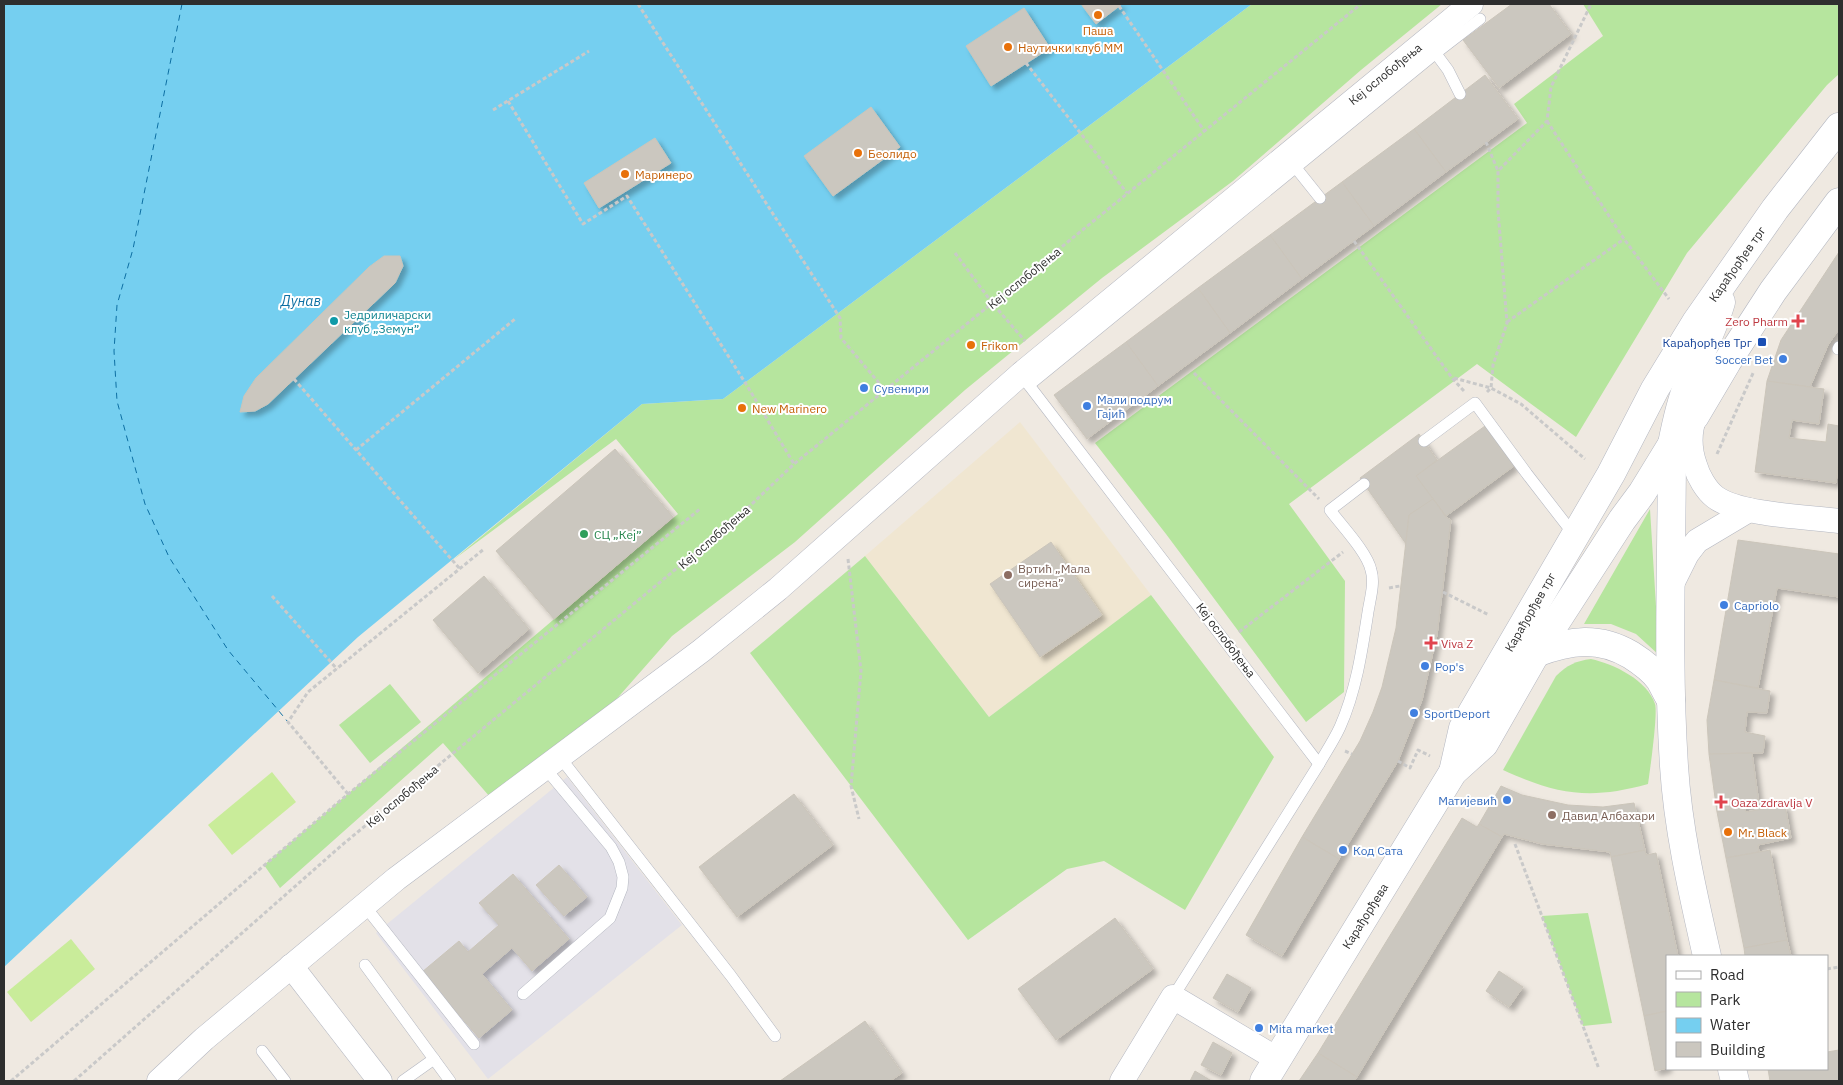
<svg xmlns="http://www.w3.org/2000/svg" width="1843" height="1085" font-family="'IBM Plex Sans',sans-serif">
	<defs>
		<filter id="shadow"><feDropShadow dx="4.5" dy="4.5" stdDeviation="2.5" flood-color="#0004"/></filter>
	</defs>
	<rect width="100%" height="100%" fill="#efe9e1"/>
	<path fill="#e3e1e8" d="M567,777l115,148 -194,154 -112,-146z"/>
	<path fill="#f0e6d1" d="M1020,422l131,173 -162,122 -124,-161z"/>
	<g fill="#b6e59e">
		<path d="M1252,4h190l-81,66 -128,111 -131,97 -137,112 -170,152 -123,94 -66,75 -116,86 -47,-54 -163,145 -16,-23 414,-351 -62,-75 -163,121 189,-156 81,-5z"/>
		<path d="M1583,4h256v70l-12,11 -140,168 -111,184 -99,-73 -188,140 56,77 -1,111 -38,30 -140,-188 -71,-91 432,-320 -13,-19 89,-68z"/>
		<path d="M1650,509l9,146 -23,-21 -25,-10h-27z"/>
		<path d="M865,556l124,161 162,-122 123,162 -89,153 -81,-49 -37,8 -99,71 -218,-287z"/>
		<path d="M1591,659c23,5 56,21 64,45 3,9 -5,66 -7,80 -58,16 -90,11 -145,-14l53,-94c11,-11 20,-15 35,-17z"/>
		<path d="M390,684l31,38 -51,41 -31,-38z"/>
		<path d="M1588,913l24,110 -29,3 -41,-110z"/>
	</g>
	<g fill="#c9ec9a">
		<path d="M272,772l24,30 -64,53 -24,-30z"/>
		<path d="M71,939l24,30 -64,53 -24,-30z"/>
	</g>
	<path fill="#75cff0" d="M4,4h1248l-529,395 -81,5 -284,233 -354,330z"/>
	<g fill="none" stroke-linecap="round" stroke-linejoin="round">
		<path stroke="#0d6fa3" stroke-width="1" stroke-dasharray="6 5" stroke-linecap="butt" d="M182,4l-49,245 -16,56 -3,46 3,50 28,103 24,53 59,93 60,72"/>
	</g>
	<g fill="#cbc7bf" stroke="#cbc5ba" filter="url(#shadow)">
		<path d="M1081,4h41l-26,20z"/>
		<path d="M1512,4h37l22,30 -72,54 -36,-48z"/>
		<path d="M1024,8l26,40 -59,38 -25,-40z"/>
		<path d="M1485,75l33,44 -72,53 -32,-43z"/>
		<path d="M871,107l29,40 -67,49 -29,-40z"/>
		<path d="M1414,129l32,43 -72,54 -32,-44z"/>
		<path d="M655,138l16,25 -72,45 -15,-25z"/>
		<path d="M1342,182l32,44 -72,53 -32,-44z"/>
		<path d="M1270,235l32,44 -72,54 -32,-45z"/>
		<path d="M1839,252v77l-11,16 -18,42 -43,-6 14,-41z"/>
		<path d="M384,256h16l3,10 -8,17 -127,121 -13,7 -15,1 4,-16 12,-18 113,-111z"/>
		<path d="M1198,288l32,45 -72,53 -32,-44z"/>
		<path d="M1126,342l32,44 -71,53 -33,-44z"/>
		<path d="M1767,381l57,8 -5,35 -27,-4 -3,18 37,4 2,-18 11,2v33l-3,24 -81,-11z"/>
		<path d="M1485,426l29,40 -68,50 -30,-40z"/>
		<path d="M1419,434l18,26 -21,16 17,23 -24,16 -3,29 -46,-66z"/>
		<path d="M615,449l58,68 -119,102 -58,-68z"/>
		<path d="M1433,499l13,18 5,3 -14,115 -15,65 -24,61 -59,98 -37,-22 58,-96 13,-29 9,-25 14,-59 13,-113z"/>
		<path d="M1738,540l101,14v43l-62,-9 -19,100 -44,-8z"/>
		<path d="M1051,542l51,73 -62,42 -50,-73z"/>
		<path d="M484,576l45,53 -51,44 -45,-53z"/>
		<path d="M1714,680l56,11 -3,22 -20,-1 -2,20 20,4 -2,17 -54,1 -2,-34z"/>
		<path d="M1752,753l7,51 -42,8 -8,-58z"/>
		<path d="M1501,786l21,9 46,10 35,2 31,-4 11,47 -34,7 -1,-5 -68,-8 -38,-10 -2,3 -23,-13z"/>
		<path d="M794,794l39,51 -96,72 -38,-50z"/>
		<path d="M1785,805l6,33 -33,7 1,7 -33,6 -9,-46 27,-5 2,5z"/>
		<path d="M1462,818l15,9 2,-3 23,13 -145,240 -39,-24z"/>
		<path d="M1302,837l37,22 -57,97 -36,-21z"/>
		<path d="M1645,850l1,5 10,-2 22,103h-11v55l-23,5 -33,-159z"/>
		<path d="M1770,850l17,90 -43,8 -18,-90z"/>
		<path d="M559,865l28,32 -23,19 -28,-31z"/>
		<path d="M513,874l56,65 -37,32 -20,-23 -30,26 30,36 -33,28 -57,-66 37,-31 9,11 31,-27 -20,-22z"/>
		<path d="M1115,918l38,51 -97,71 -38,-51z"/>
		<path d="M1787,940l4,16h-46l-1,-8z"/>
		<path d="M1499,971l24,16 -14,20 -23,-16z"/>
		<path d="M1227,974l24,14 -13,24 -25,-14z"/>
		<path d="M1667,1011v57l-12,3 -11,-55z"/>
		<path d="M865,1021l37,52 -12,8h-110z"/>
		<path d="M1213,1042l19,11 -11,22 -20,-10z"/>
		<path d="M1839,1050v31h-69l-2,-12h59v-17z"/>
		<path d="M1318,1053l39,24 -3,4h-55z"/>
		<path d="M1195,1071l15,9 -1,1h-19z"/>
	</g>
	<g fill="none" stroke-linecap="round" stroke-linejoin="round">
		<defs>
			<g id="lane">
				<path d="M1431,47l17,23 12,24"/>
				<path d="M1292,163l28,35"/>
				<path d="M1838,349l1,-2"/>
				<path d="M1025,380l294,384"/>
				<path d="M1029,385l407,-332 44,-34"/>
				<path d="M1424,441l51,-38 52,71 48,62"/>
				<path d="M559,756l172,220 44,60"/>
				<path d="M364,905l110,139"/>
				<path d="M365,965l85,116"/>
				<path d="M523,994l87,-76 12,-30 1,-11 -4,-15 -8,-15 -66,-79"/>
				<path d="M1173,997l146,-233c7,-12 15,-24 21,-37 16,-36 22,-76 28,-115 2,-13 7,-29 3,-42 -4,-18 -30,-45 -41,-60l34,-26"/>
				<path d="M262,1051l23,30"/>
				<path d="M403,1081l31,-22"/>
			</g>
			<g id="street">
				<path d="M1695,416c-6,16 -6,32 0,49 3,11 11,25 20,32 24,18 93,20 124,24"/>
				<path d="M1671,586l16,-32 10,-13 52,-31"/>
				<path d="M291,966l89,115"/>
				<path d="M159,1081l45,-42 192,-160 305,-228 77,-62 243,-215 450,-370"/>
				<path d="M1122,1081l51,-84 104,62"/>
			</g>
			<g id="secondary">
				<path d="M1536,653c34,-13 63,-17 95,2 11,7 22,15 29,25 4,7 7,14 11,20"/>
				<path d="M1453,772l10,-44 148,-254 44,-85 41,-67 79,-113 64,-82"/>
				<path d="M1707,956c-14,-62 -29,-126 -33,-190 -7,-107 -2,-215 -2,-322 4,-20 8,-40 16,-60 10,-28 25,-53 33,-82"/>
				<path d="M1732,1069l3,12"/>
				<path d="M1264,1081l189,-309 31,-28 52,-91 86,-133 20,-27 30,-49 23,-28 32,-54 46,-71 66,-89"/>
			</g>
		</defs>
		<use href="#lane" stroke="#b4b7c1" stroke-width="12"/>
		<use href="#street" stroke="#b4b7c1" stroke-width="25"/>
		<use href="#secondary" stroke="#b4b7c1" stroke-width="29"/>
		<g stroke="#c9c9c9" stroke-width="3" stroke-dasharray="4 2.5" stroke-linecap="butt">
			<path d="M638,4l202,314 1,20 44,52"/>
			<path d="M1119,6l86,126"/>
			<path d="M1026,63l101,130"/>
			<path d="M508,101l75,123 44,-28 119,188 48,80"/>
			<path d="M493,110l96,-59"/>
			<path d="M1547,121l77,118 45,60"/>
			<path d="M1486,142l12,29"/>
			<path d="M1354,241l98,137 12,13"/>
			<path d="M955,253l38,51 32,37"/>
			<path d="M1507,322l117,-83"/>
			<path d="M1194,373l125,126"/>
			<path d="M1454,378l37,10 30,16 64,55"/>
			<path d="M294,379l166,190"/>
			<path d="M1487,392l4,-4 2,-23 14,-42 -9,-113v-39l49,-50 4,-34 40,-83"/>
			<path d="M356,450l159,-131"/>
			<path d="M1717,454l37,-83"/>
			<path d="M848,559l13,112 -10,115 8,33"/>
			<path d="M1389,588l11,-2"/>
			<path d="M1443,592l46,23"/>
			<path d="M272,596l65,73"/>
			<path d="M1239,632l104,-80"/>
			<path d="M1345,751l7,3"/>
			<path d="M1398,761l12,7 8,-18 12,6"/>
			<path d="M348,794l-60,-72 20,-30 176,-143"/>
			<path d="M1515,844l84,225"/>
			<path d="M1827,969l12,-2"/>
			<path d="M11,1081l337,-287 352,-285"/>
			<path d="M74,1081l268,-236 392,-324 60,-57 567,-460"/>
		</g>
		<use href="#lane" stroke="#fff" stroke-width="11"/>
		<use href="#street" stroke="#fff" stroke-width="24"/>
		<use href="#secondary" stroke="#fff" stroke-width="28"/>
	</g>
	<g fill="#e8710a" stroke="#fff" stroke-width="2">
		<circle cx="1098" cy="15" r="5"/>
		<circle cx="1008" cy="47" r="5"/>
		<circle cx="858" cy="153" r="5"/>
		<circle cx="625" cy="174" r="5"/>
		<circle cx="971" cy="345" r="5"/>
		<circle cx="742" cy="408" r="5"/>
		<circle cx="1728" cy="832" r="5"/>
	</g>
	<circle fill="#0f9aa8" stroke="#fff" stroke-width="2" cx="334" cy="321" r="5"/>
	<g fill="#e0444e" stroke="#fff" stroke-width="2">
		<path d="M1795.5 313.5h5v5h5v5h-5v5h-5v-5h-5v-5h5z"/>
		<path d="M1428.5 635.5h5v5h5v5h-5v5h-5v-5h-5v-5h5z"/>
		<path d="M1718.5 794.5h5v5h5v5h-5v5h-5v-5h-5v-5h5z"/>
	</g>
	<rect fill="#1a4fb4" stroke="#fff" stroke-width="2" x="1757" y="337" width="10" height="10" rx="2.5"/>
	<g fill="#3f7fe0" stroke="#fff" stroke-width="2">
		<circle cx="1783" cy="359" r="5"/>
		<circle cx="864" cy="388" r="5"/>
		<circle cx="1087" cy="406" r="5"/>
		<circle cx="1724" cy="605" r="5"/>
		<circle cx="1425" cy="666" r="5"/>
		<circle cx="1414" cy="713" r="5"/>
		<circle cx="1507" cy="800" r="5"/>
		<circle cx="1343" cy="850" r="5"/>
		<circle cx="1259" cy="1028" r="5"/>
	</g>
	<circle fill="#2e9e5b" stroke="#fff" stroke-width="2" cx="584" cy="534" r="5"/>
	<g fill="#8d6e63" stroke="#fff" stroke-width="2">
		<circle cx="1008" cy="575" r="5"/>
		<circle cx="1552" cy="815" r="5"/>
	</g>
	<g text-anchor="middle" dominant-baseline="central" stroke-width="4" stroke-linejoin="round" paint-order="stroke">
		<g font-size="12" fill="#c56008" stroke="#fff" text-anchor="start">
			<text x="1098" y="30" text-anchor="middle">Паша</text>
			<text x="1018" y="47">Наутички клуб ММ</text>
			<text x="868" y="153">Беолидо</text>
			<text x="635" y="174">Маринеро</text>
			<text x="981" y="345">Frikom</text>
			<text x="752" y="408">New Marinero</text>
			<text x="1738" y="832">Mr. Black</text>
		</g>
		<g font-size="12" fill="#2e2e2e" stroke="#fff">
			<text transform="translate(1385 74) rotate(-39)">Кеј ослобођења</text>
			<text transform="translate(1737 264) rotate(-55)">Карађорђев трг</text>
			<text transform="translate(1024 278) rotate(-39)">Кеј ослобођења</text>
			<text transform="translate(714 537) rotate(-41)">Кеј ослобођења</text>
			<text transform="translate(1530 612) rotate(-60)">Карађорђев трг</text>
			<text transform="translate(1226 640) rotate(53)">Кеј ослобођења</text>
			<text transform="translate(402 796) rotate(-40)">Кеј ослобођења</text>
			<text transform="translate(1365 916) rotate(-58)">Карађорђева</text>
		</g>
		<g font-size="12" fill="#0d838f" stroke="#fff" text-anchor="start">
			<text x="344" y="314">Једриличарски<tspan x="344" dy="14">клуб „Земун”</tspan></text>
		</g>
		<g font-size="12" fill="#be3a42" stroke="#fff" text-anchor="start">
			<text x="1788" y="321" text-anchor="end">Zero Pharm</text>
			<text x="1441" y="643">Viva Z</text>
			<text x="1731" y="802">Oaza zdravlja V</text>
		</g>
		<g font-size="12" fill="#164399" stroke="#fff" text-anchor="end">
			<text x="1752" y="342">Карађорђев Трг</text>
		</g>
		<g font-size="12" fill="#366cbe" stroke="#fff" text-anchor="start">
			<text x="1773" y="359" text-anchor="end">Soccer Bet</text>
			<text x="874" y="388">Сувенири</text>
			<text x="1097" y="399">Мали подрум<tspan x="1097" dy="14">Гајић</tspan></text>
			<text x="1734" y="605">Capriolo</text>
			<text x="1435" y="666">Pop's</text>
			<text x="1424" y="713">SportDeport</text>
			<text x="1497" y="800" text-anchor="end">Матијевић</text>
			<text x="1353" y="850">Код Сата</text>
			<text x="1269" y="1028">Mita market</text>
		</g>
		<g font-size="12" fill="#27864d" stroke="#fff" text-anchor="start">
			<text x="594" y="534">СЦ „Кеј”</text>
		</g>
		<g font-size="12" fill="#785e54" stroke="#fff" text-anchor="start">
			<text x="1018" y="568">Вртић „Мала<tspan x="1018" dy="14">сирена”</tspan></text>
			<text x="1562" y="815">Давид Албахари</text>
		</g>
		<g font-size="14" font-style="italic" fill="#0d6fa3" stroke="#fff">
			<text x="301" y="301">Дунав</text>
		</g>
	</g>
	<rect width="1843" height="1085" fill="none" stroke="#2e2e2e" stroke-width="10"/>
	<rect x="1666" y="955" width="162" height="115" fill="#ffffff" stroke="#ababab"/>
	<rect x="1676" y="971" width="25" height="8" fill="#ffffff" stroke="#ababab"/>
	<text x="1710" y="980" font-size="15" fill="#2e2e2e">Road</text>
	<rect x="1676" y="992" width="25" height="15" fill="#b6e59e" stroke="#ababab"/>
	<text x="1710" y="1005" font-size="15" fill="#2e2e2e">Park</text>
	<rect x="1676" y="1018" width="25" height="15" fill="#75cff0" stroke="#ababab"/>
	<text x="1710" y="1030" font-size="15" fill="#2e2e2e">Water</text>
	<rect x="1676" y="1042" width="25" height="15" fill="#cbc7bf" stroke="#ababab"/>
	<text x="1710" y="1055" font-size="15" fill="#2e2e2e">Building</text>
</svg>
